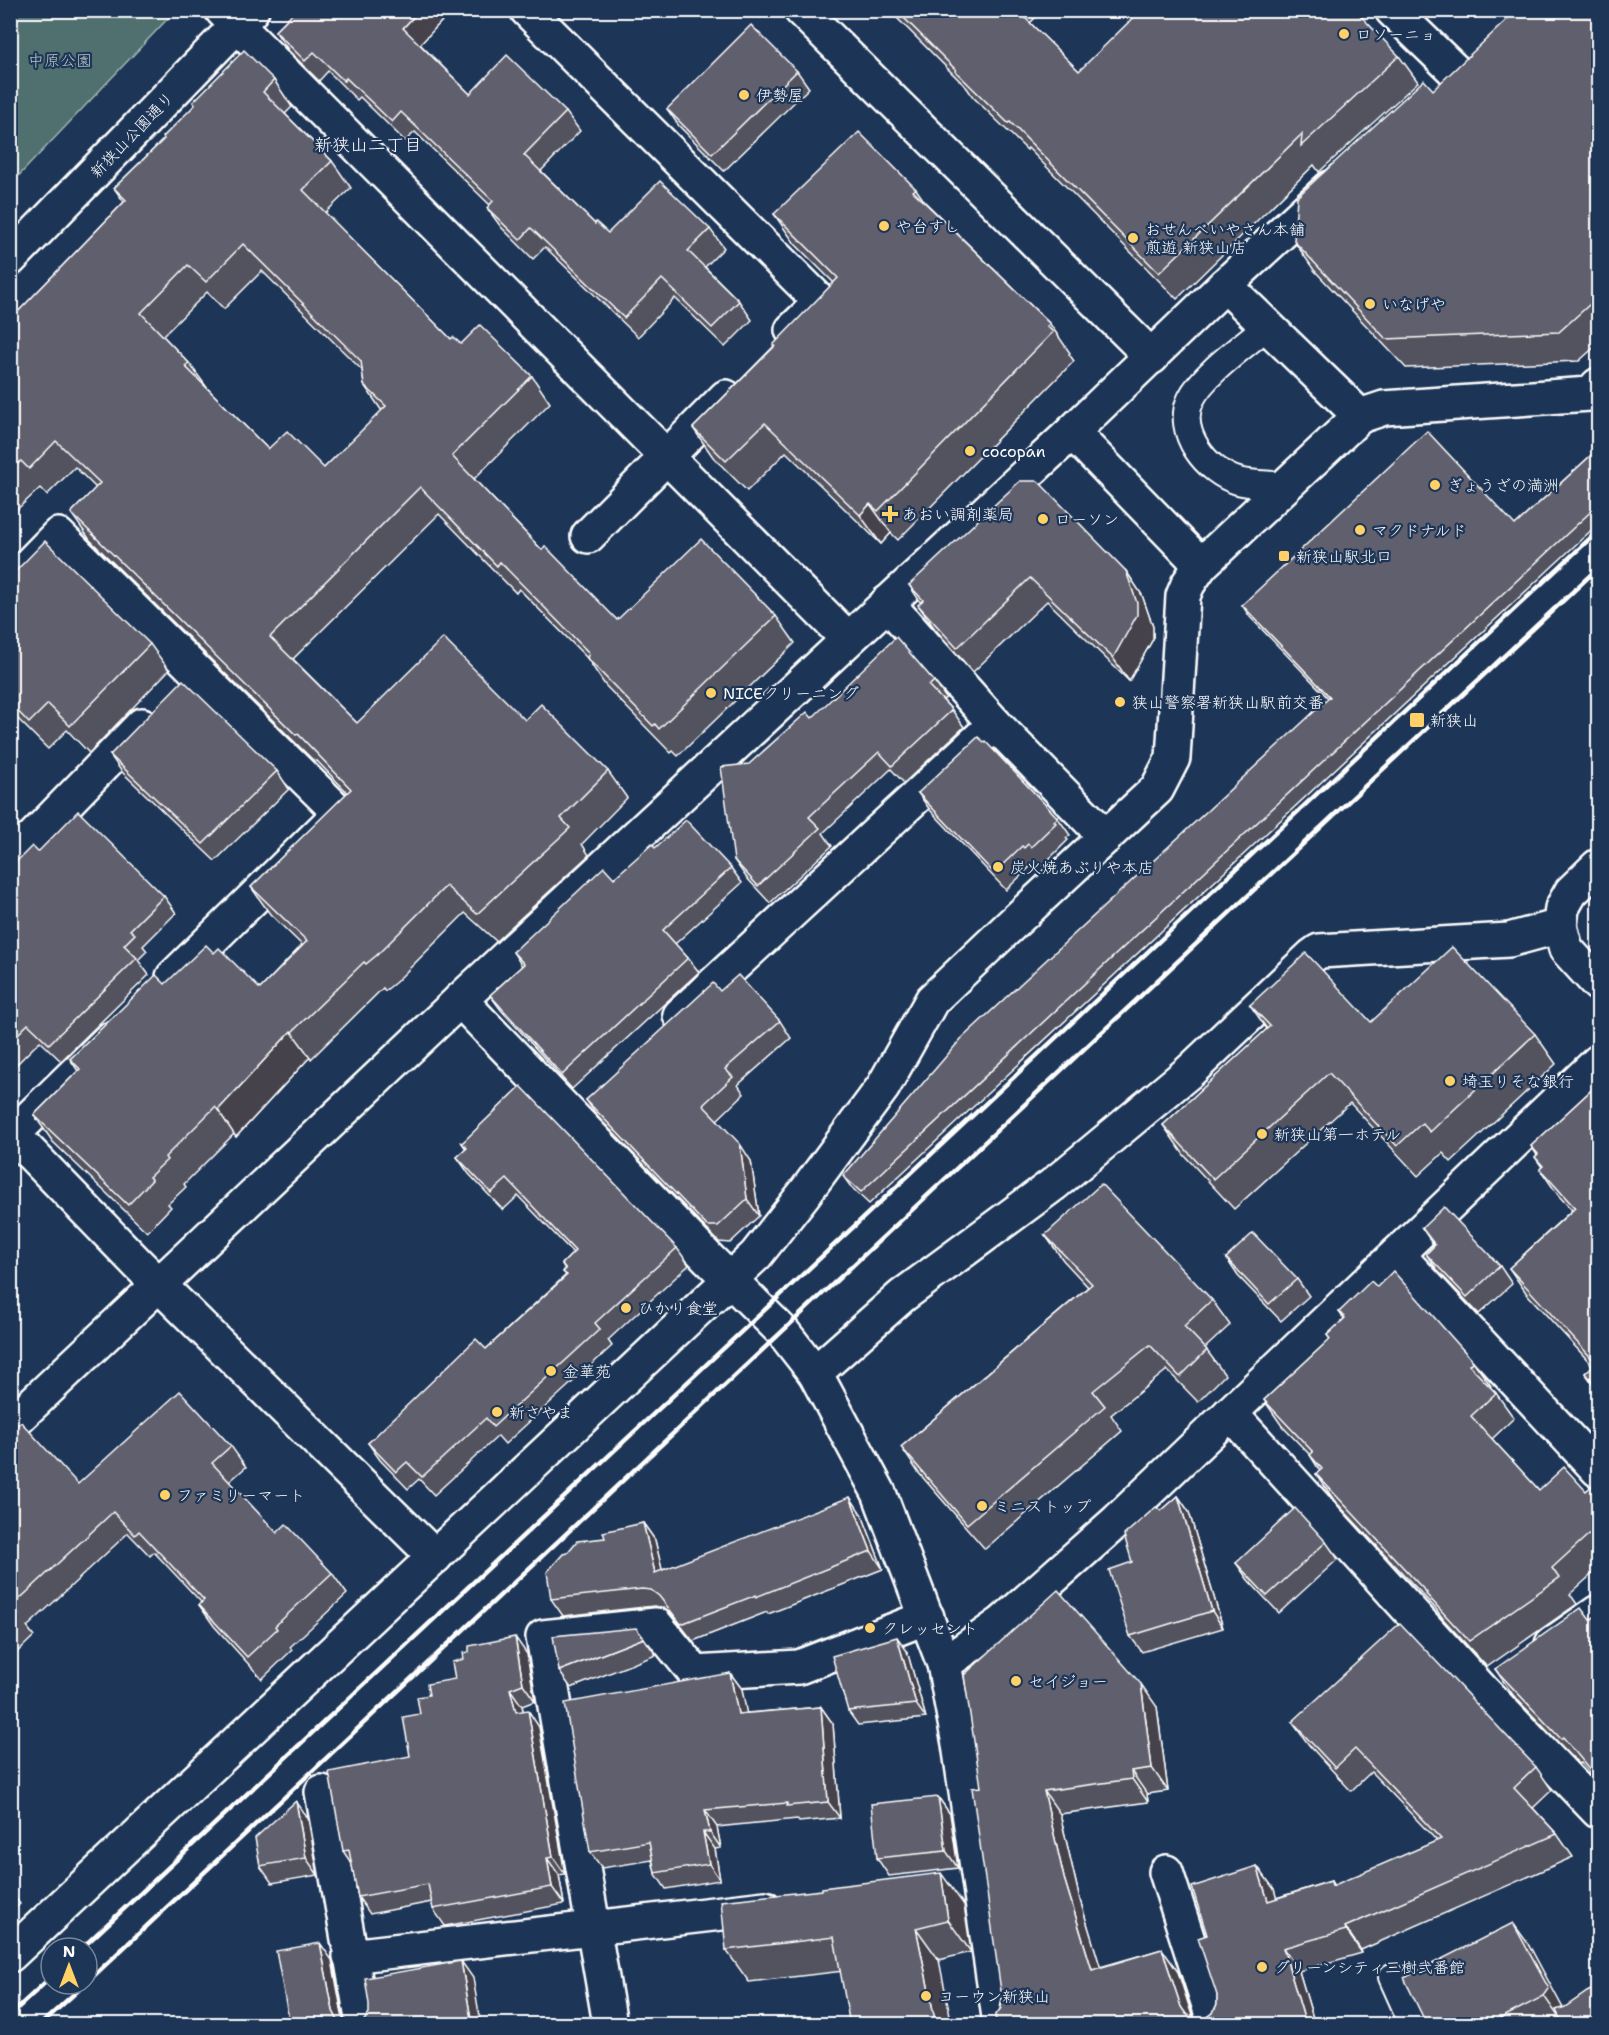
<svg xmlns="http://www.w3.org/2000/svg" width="1609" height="2035" font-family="'Shantell Sans','Klee One',sans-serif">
	<rect width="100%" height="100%" fill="#1d3557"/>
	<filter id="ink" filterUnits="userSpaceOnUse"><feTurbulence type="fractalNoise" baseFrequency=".0167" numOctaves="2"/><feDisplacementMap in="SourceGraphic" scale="12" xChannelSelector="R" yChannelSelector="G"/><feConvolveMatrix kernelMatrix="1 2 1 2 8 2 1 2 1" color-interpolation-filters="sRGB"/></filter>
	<g filter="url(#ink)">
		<path fill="#506f6e" stroke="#a8b7b6" stroke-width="1.5" d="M11,10l164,1 -164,173 -1,-173z"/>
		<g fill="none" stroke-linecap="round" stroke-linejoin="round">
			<defs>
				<g id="lane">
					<path d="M1267,326c-22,19 -64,48 -76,73 -16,33 16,73 47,82 14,4 32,3 46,5"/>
					<path d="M1392,1977l21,47"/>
				</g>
				<g id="street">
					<path d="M527,10l294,292 -29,28"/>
					<path d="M1392,10l65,63"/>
					<path d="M1225,285l105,-97"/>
					<path d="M588,536l138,-139"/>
					<path d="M10,584l48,-49 282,278 -167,164"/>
					<path d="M887,603l108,121 111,113"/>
					<path d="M10,861l132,-136"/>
					<path d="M460,1000l248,258 75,74 32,41 64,120 65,171 15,80 41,280"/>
					<path d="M680,1015l315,-291"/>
					<path d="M10,1132l129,133 296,292"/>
					<path d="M13,1134l96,-94"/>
					<path d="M1397,1254l201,216"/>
					<path d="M1230,1413l254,279 114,119"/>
					<path d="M10,1425l450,-425 612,-568"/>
					<path d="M1552,1644l46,-32"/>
					<path d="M322,1792l41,232"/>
					<path d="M1166,1872l49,152"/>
					<path d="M350,1956l415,-48"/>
					<path d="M610,2024l-67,-387 113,-12 39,48 104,-6 128,-50"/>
				</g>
				<g id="secondary">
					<path d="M222,10l626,629"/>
					<path d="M801,10l351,347"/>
					<path d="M10,259l242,-249"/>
					<path d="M1225,285l135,131 -159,149 -129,-133z"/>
					<path d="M1360,416l24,-8 206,-14 8,-9"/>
					<path d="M1598,866l-27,26 -9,16 -2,18 6,23 32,35"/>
					<path d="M815,1373l87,-77 152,-112 135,-112 123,-116 7,-5 190,-11 51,-14"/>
					<path d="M944,1664l58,-41 115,-102 481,-459"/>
					<path d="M10,1955l746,-700 48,-61 79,-107 49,-87 80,-76 145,-135 16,-31 10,-162 5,-12 13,-19"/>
				</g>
			</defs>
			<use href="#lane" stroke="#fff" stroke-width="30"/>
			<use href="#street" stroke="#fff" stroke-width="38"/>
			<use href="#secondary" stroke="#fff" stroke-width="38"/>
			<use href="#lane" stroke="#1d3557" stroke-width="26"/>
			<use href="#street" stroke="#1d3557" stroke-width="33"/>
			<use href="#secondary" stroke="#1d3557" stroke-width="33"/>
			<g stroke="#fff" stroke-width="4.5">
				<path d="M82,1948l1516,-1417"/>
				<path d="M87,1982l1511,-1414"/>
				<path d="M10,2015l41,-38"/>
				<path d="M41,2024l44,-40"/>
			</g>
		</g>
		<g fill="#53525e" stroke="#fff" stroke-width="1.5" fill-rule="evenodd">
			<path d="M296,10h156l-32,34 50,50 96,18 14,19 -39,40 54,53 13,9 102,-4 14,19 -19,19 34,34 13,19 -27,27 -50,-49 -37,39 -93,-90 -12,12 -32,-32 -14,-19 3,-3 -75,-73 -10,9 -45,-44 -3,3 -29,-29 -9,10 -30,-30 -14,-20z"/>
			<path d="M889,10h154l-13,13 49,48 320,-15 19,26 -99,90 -5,-7 -137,134 -149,-151 -1,2 -54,-53 -6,-9z"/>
			<path d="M1599,10v333l-20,18 -173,7 -92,-98 -20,-29 139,-151z"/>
			<path d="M797,71l12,17 -85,83 -45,-45 -12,-17z"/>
			<path d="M274,80l18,27 -7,7 47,47 19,27 -26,25 126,126 10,5 71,32 18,27 -76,76 68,71 75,70 159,-4 19,27 -117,113 -5,-5 -2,2 -66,-68 -18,-27 -68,-69 -3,4 -77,-79 -146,145 64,64 168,-3 83,51 19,27 -45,46 7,11 -93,86 -31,-28 -69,69 -11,9 -2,-3 -72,71 -1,-2 -74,80 -2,-3 -50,50 2,3 -18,17 3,3 -24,25 -94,-90 -19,-27 44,-44 -8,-12 95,-75 49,-31 46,36 42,-44 -32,-31 -19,-27 97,-94 -31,-32 -2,1 -225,-222 -19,-27 25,-25 -21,-21 -28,28 -7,-7 -30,28v-196l114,-118 -10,-14 50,-49 31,-34 -2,-3zM262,271l100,99 2,15 18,26 -58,57 -56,-19 -60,-60 -19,-26 -26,-27 44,-44 17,17z"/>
			<path d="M916,189l9,13 125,122 20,29 -1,1 5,7 -176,179 -7,-7 -10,11 -95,-92 -39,39 -34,-34 -20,-29 81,-82 60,-63 -39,-39 -21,-30z"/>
			<path d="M1599,448v75l-730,681 -18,-17 -8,-11 485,-478 -78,-81 -8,-12 273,-80z"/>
			<path d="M1126,571l16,24 11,32v12l-24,42 -82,-80 -74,71 -38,-43 -17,-24 3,-2 -12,-18z"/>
			<path d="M10,577l140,67 19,26 -80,83 -22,-23 -19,19 -34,-34 -4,4z"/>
			<path d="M934,681l12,17 -3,2 9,10 12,17 -60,56 -13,-14 -68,64 9,13 -62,57 -24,-26 -12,-17 78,-142z"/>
			<path d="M110,755l167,16 12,18 -74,72 -93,-89z"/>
			<path d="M918,793l140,25 12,17 -4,3 2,2 -25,25 -3,-3 -4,3 -2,-2 -28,27 -76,-80z"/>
			<path d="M655,848l76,20 11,15 -67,61 13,14 11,14 -127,117 -71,-79 -11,-15 32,-29 -9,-14z"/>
			<path d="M38,852l126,44 12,17 -33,33 4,5 -9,9 11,15 -88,86 -21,-20 -30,30v-203z"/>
			<path d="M720,991l60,30 11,17 -53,47 6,9 -27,26 34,41 8,55 -29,27 -11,-1 -121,-125 -12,-17z"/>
			<path d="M1250,1005l121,17 164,12 21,30 -105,98 -8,-9 -25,23 -68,-73 -116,106 -50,-54 -21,-30 104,-96z"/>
			<path d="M1599,1083v309l-14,-19 8,-7 -66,-72 -18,-26 63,-58 -14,-15 -18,-26 2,-2 -7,-10 2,-2 -6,-9z"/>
			<path d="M462,1143l215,105 12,17 -81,75 4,6 -107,98 -7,-8 -64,59 -15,-16 -11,10 -28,-29 -12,-17 118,-94 80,-74 -3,-3 2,-3 -3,-5 11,-11 -55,-57 -15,14 -34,-36 -12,-17 9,-8z"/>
			<path d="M1422,1228l78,38 12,18 -33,30 -41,-43 -12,-17 8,-8z"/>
			<path d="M1045,1235l167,65 18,25 -25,23 20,27 -27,27 -31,-32 -56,45 11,16 -137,118 -67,-77 -17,-25 187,-160 -25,-27z"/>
			<path d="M1226,1258l71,21 12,17 -28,25 -43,-45z"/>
			<path d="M1377,1287l96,74 18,25 -1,1 6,6 18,25 -22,21 47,51 47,1 13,-11v88l-29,26 7,10 -90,63 -43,-47 -8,-11 -102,-109 -18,-26 4,-3 -10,-16 -28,-29 -18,-26 66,-61 -3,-4 17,-16 -5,-7z"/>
			<path d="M10,1431l68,53 153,-38 15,21 -17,15 48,51 55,40 15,21 -57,53 2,3 -30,29 -48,-53 -15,-21 2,-3 -47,-50 -4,4 -22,-23 -101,94 7,9 -24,23z"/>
			<path d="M1178,1496l11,16 34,116 -81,24 -12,-16 2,-74 29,-51z"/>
			<path d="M862,1515l21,54 -115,45 -1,-2 -74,29 -22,-28 -8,-5 -9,-2 -91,10 -12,-17 16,-46 76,-30 12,17 7,30z"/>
			<path d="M1326,1542l12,17 -59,54 -31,-33 -12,-17z"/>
			<path d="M1599,1614v170l-18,-21 -2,1 -66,-69 -18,-26 95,-49z"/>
			<path d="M644,1638l12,17 -85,33 -12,-17z"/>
			<path d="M907,1651l19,67 -68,7 -10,-14z"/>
			<path d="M527,1654l8,47 -13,5 1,4 16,17 26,147 -6,1 5,29 -119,22 -12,-17 -1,-7 -62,12 -12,-17 -6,-33 -9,-13 67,-95 10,-42 9,-19 26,-16z"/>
			<path d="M730,1673l12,16 4,24 75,-6 12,17 7,94 -41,4 -2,-3 -80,8 4,21 -6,1 5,31 -54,9 -11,-16 -3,-13 -50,8 -12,-16z"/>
			<path d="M1157,1707l11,84 -21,3 1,8 -88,12 20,86 20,67 62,-18 16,23 16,47h11l8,-6 4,-9v-9l-10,-60 50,-69 17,23 2,9 55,-17 3,5 103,-45 -66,-69 -20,19 -42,-46 -17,-23 244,45 16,23 -19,18 24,26 16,23 -212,93 1,3 -63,18 16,54h-318l5,-27 -21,-211z"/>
			<path d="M938,1797l12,17 8,54 -69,8 -12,-18z"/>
			<path d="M308,1818l10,57 -46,8 -12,-17z"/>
			<path d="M10,1891l10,13 -10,9z"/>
			<path d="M964,1905l7,47 -32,8 -190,22 -23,-32z"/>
			<path d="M1529,1945l31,74 -10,6h-123z"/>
		</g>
		<g fill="#44424c" stroke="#fff" stroke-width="1.5">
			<path d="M420,10h32l-35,38 -14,-20z"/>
			<path d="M870,504l21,29 -10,11 -21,-29z"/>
			<path d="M1126,571l16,24 11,32v12l-24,42 -16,-23z"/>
			<path d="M291,1031l19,26 -74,80 -18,-27z"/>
			<path d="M740,1144l11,17 8,55 -12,-17z"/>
			<path d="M1178,1496l11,16 34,116 -11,-17z"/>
			<path d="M850,1497l12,18 21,54 -12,-18z"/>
			<path d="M643,1523l12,17 12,50 -12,-17z"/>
			<path d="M515,1637l12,17 8,47 -12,-17z"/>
			<path d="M897,1637l10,14 19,67 -10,-14z"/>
			<path d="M730,1673l12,16 8,42 -12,-17z"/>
			<path d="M1141,1684l16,23 11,84 -16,-23z"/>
			<path d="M510,1689l12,17 6,23 -12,-17z"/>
			<path d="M821,1707l12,17 7,94 -12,-16z"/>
			<path d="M528,1710l11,17 26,147 -12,-17z"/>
			<path d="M1131,1771l16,23 1,8 -16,-23z"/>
			<path d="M1044,1791l16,23 20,86 28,92 -16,-22 -28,-92z"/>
			<path d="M938,1797l12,17 8,54 -12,-17z"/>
			<path d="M296,1801l12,17 10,57 -12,-17z"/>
			<path d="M705,1810l12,17 4,21 -11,-16z"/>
			<path d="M703,1832l12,17 5,31 -11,-16z"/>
			<path d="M547,1858l12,17 5,29 -12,-17z"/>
			<path d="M1257,1866l17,23 10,35 -16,-23z"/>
			<path d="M941,1873l23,32 7,47 -23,-32z"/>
			<path d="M1513,1923l16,22 36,67 -5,7 -16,-23z"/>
			<path d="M1345,1927l16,23 1,3 -16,-23z"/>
			<path d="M916,1928l23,32 13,65h-16z"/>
			<path d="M320,1943l12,17 12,65 -7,-6 -4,-8z"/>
			<path d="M1283,1948l16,23 16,54h-9z"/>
			<path d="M1162,1949l16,23 17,53h-2l-12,-18z"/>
			<path d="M461,1961l12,17 8,47h-9z"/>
		</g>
		<g fill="#615f6d" stroke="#fff" stroke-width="1.5" fill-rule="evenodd">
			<path d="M296,10h124l-17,18 67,66 37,-39 59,57 -42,43 71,69 1,-2 12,11 52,-52 50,48 -22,22 51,50 -27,27 -50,-49 -38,39 -93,-90 -11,12 -33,-32 6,-7 -92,-89 -9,10 -46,-44 -2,3 -30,-29 -9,9 -30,-30z"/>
			<path d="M896,10h121l62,61 62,-61h214l44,46 -98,90 1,-12 -143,139 -149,-151 -2,1 -53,-52 1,-1z"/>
			<path d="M1517,10h82v286l-40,36 -173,7 -92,-98 3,-44 127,-117 9,10z"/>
			<path d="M751,25l46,46 -85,83 -45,-45z"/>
			<path d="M244,50l30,30 -11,12 69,69 -29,29 148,149 2,-2 8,7 19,-19 52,51 -80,80 90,94 3,-4 72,74 84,-81 75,77 -117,113 -4,-5 -2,2 -66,-68 2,-5 -89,-91 -3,4 -77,-79 -150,150 87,86 86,-85 82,82 16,-16 67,67 -47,47 9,10 -93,86 -31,-28 -69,69 -11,9 -2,-2 -72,70 -1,-1 -73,79 -3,-3 -50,50 2,3 -18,17 3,3 -24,25 -94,-90 46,-46 -10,-10 86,-84 9,9 41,-39 8,8 5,-5 41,41 47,-48 -56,-54 100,-98 -53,-55 -2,1 -225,-222 29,-30 -44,-42 -27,28 -8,-8 -11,10v-151l116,-120 -12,-12 50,-49 -1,-2 32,-32 -2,-3zM243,244l118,117 3,24 22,21 -62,62 -37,-37 -19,18 -83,-83 4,-3 -48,-50 47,-48 18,17z"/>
			<path d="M859,132l57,57 -3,2 137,133 -3,2 6,6 -175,179 -8,-7 -10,11 -95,-92 -39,38 -33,-33 82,-82 -2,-1 65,-67 -64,-64z"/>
			<path d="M1427,431l88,94 84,-77v56l-738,688 -18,-16 118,-137 369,-342 -88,-92z"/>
			<path d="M1020,481h18l88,90 11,32v12l-24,43 -83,-80 -73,70 -39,-43 5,-5 -14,-15z"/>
			<path d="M45,541l105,103 -80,82 -22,-22 -19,19 -19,-20v-126z"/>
			<path d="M896,637l38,44 -5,5 23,24 -60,56 -13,-14 -70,65 11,11 -62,58 -24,-26 -13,-93 28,-3 58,-52 5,6z"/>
			<path d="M183,680l94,91 -74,73 -93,-89z"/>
			<path d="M978,737l6,5 1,-1 73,77 -4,3 2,2 -25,24 -3,-3 -4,4 -2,-2 -28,27 -76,-80z"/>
			<path d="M78,811l86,85 -34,34 5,4 -11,11 13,13 -88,86 -21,-20 -18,18v-174l22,-22 6,6z"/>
			<path d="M686,820l45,48 -68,62 25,28 -126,117 -72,-80 34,-31 -11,-12 91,-85 10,11 38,-34 3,4z"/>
			<path d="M1452,947l83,87 -105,98 -8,-9 -25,23 -68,-73 -116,106 -50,-54 107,-99 -20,-21 56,-52 65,69z"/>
			<path d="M738,975l42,46 -55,48 8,8 -30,28 37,39 7,55 -29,27h-11l-121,-126 127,-117 7,8z"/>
			<path d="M1599,1083v304l-14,-14 11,-10 -87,-95 66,-60 -35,-39 3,-3 -8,-9 3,-3 -7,-8z"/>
			<path d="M521,1086l156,162 -82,75 5,6 -107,98 -7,-9 -64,59 -15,-15 -11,10 -28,-29 108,-104 10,10 81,-74 -4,-3 3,-3 -4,-5 13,-13 -68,-72 -16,14 -34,-36 10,-9 -5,-5z"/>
			<path d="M1101,1184l111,116 -28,26 23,24 -27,27 -30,-32 -57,46 12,15 -138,118 -66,-77 191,-163 -47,-49z"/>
			<path d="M1444,1207l56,59 -33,31 -41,-43 9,-9 -13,-17z"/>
			<path d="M1253,1233l44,46 -28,25 -43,-46z"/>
			<path d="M1393,1271l80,90 -4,4 27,28 -25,23 68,74 25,-23 22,24 13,-11v45l-47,43 7,10 -90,63 -43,-47 1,-1 -111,-119 6,-5 -12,-14 3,-3 -49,-52 66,-61 -3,-4 18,-17 -6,-6 32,-31 6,6z"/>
			<path d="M180,1391l51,55 -19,17 65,70 9,-9 46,49 -57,53 2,3 -30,28 -48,-52 5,-5 -65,-69 -4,4 -22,-23 -102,95 8,8 -9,8v-192l11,-9 57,62z"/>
			<path d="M1178,1496l34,115 -82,25 -21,-66 23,-8 -8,-27 32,-28 5,4z"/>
			<path d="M850,1497l21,54 -115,46v-2l-75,29 -22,-28 -8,-6 -9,-1 -91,10 -4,-27 16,-18 4,-1 10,-12 28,-3 -2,-6 40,-9 12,50z"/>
			<path d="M1295,1508l31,34 -59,54 -31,-33z"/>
			<path d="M1058,1590l83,94 11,84 -21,3 1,8 -88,12 20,87 28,92 70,-21 19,58 5,7 8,5h11l8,-6 4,-9v-9l-19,-57 9,-3 -15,-48 65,-21 11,35 63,-20 1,5 109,-47 -86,-90 -20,19 -43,-46 108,-99 136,144 -22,21 43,46 -212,93 1,3 -63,18 23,77h-309l-2,-9 6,-8 1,-10 -30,-210 9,-1 -17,-112z"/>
			<path d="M1581,1608l9,12 9,-6v162l-3,1 -33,-40 -2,2 -66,-70z"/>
			<path d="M636,1628l8,10 -85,33 -6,-35z"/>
			<path d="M515,1637l8,47 -13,5 6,23 12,-2 25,147 -6,1 5,29 -119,22 -5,-25 -70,13 -9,-47 -6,1 -14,-79 81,-16 -7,-39 17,-3 -3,-17 12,-2 -2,-11 28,-5 -3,-17 12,-3 -1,-6 6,-1v-6z"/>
			<path d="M897,1637l19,67 -68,7 -16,-55z"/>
			<path d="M730,1673l8,41 83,-7 7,95 -41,4v-3l-82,7 5,22h-7l6,32 -54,9 -6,-31 -59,10 -25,-149z"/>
			<path d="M938,1797l8,54 -69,7 -6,-54z"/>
			<path d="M296,1801l10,57 -46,8 -5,-28z"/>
			<path d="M941,1873l7,47 -32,8 20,97h-86l-16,-88 -108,13 -5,-49 101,-11v-2z"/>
			<path d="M1513,1923l36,66 -5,7 -56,29h-61l-23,-47z"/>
			<path d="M320,1943l13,68 4,8 8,6h-55l-14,-74z"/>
			<path d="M461,1961l11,64h-116l7,-3 6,-9v-9l-4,-26z"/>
			<path d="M1599,1986v39h-36l-7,-15 9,-3 22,-15z"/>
		</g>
	</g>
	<g fill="#ffd166" stroke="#1d3557" stroke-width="2">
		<circle cx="1344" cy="34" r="6"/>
		<circle cx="744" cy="95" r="6"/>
		<circle cx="884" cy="226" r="6"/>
		<circle cx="1133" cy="238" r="6"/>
		<circle cx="1370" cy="304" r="6"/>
		<circle cx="970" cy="451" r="6"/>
		<circle cx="1435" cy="485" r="6"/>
		<path d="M887 505h6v6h6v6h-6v6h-6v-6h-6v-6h6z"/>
		<circle cx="1043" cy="519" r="6"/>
		<circle cx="1360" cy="530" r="6"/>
		<rect x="1278" y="550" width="12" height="12" rx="3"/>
		<circle cx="711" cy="693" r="6"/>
		<circle cx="1120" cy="702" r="6"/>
		<rect x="1409" y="712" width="16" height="16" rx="3"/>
		<circle cx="998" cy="867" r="6"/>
		<circle cx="1450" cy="1081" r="6"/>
		<circle cx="1262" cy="1134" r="6"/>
		<circle cx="626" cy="1308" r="6"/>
		<circle cx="551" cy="1371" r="6"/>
		<circle cx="497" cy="1412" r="6"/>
		<circle cx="165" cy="1495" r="6"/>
		<circle cx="982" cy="1506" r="6"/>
		<circle cx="870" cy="1628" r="6"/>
		<circle cx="1016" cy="1681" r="6"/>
		<circle cx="1262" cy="1967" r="6"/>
		<circle cx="926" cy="1996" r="6"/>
	</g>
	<g text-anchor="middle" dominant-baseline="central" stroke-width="4.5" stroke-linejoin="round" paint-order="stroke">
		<g font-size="16" fill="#fff" stroke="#1d3557" text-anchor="start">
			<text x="1356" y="34">ロソーニョ</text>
			<text x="756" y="95">伊勢屋</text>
			<text x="896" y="226">や台すし</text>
			<text x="1145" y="229">おせんべいやさん本舗<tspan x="1145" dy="18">煎遊 新狭山店</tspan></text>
			<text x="1382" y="304">いなげや</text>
			<text x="982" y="451">cocopan</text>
			<text x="1447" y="485">ぎょうざの満洲</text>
			<text x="902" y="514">あおい調剤薬局</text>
			<text x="1055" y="519">ローソン</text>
			<text x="1372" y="530">マクドナルド</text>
			<text x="1296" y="556">新狭山駅北口</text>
			<text x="723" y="693">NICEクリーニング</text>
			<text x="1132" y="702">狭山警察署新狭山駅前交番</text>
			<text x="1430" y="720">新狭山</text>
			<text x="1010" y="867">炭火焼あぶりや本店</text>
			<text x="1462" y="1081">埼玉りそな銀行</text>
			<text x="1274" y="1134">新狭山第一ホテル</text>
			<text x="638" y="1308">ひかり食堂</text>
			<text x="563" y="1371">金華苑</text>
			<text x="509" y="1412">新さやま</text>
			<text x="177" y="1495">ファミリーマート</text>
			<text x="994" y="1506">ミニストップ</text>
			<text x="882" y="1628">クレッセント</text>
			<text x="1028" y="1681">セイジョー</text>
			<text x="1274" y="1967">グリーンシティ三樹弐番館</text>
			<text x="938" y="1996">コーウン新狭山</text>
		</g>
		<g font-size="16" fill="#b9c5c5" stroke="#1d3557">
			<text x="60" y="60">中原公園</text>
		</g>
		<g font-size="16" fill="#fff" stroke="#1d3557">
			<text transform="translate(132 135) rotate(-46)">新狭山公園通り</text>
		</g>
		<g font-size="18" fill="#fff" stroke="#1d3557">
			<text x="368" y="145">新狭山二丁目</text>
		</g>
	</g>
	<rect width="1609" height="2035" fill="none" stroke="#1d3557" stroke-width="36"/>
	<rect x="18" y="18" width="1573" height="1999" fill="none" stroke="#fff" stroke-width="2" filter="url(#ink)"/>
	<g transform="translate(69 1966)"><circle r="28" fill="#1d3557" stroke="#77869a" stroke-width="1.5"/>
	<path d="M0-4.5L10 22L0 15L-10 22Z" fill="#ffd166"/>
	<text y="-9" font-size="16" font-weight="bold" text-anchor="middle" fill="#ffffff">N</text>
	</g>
</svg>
